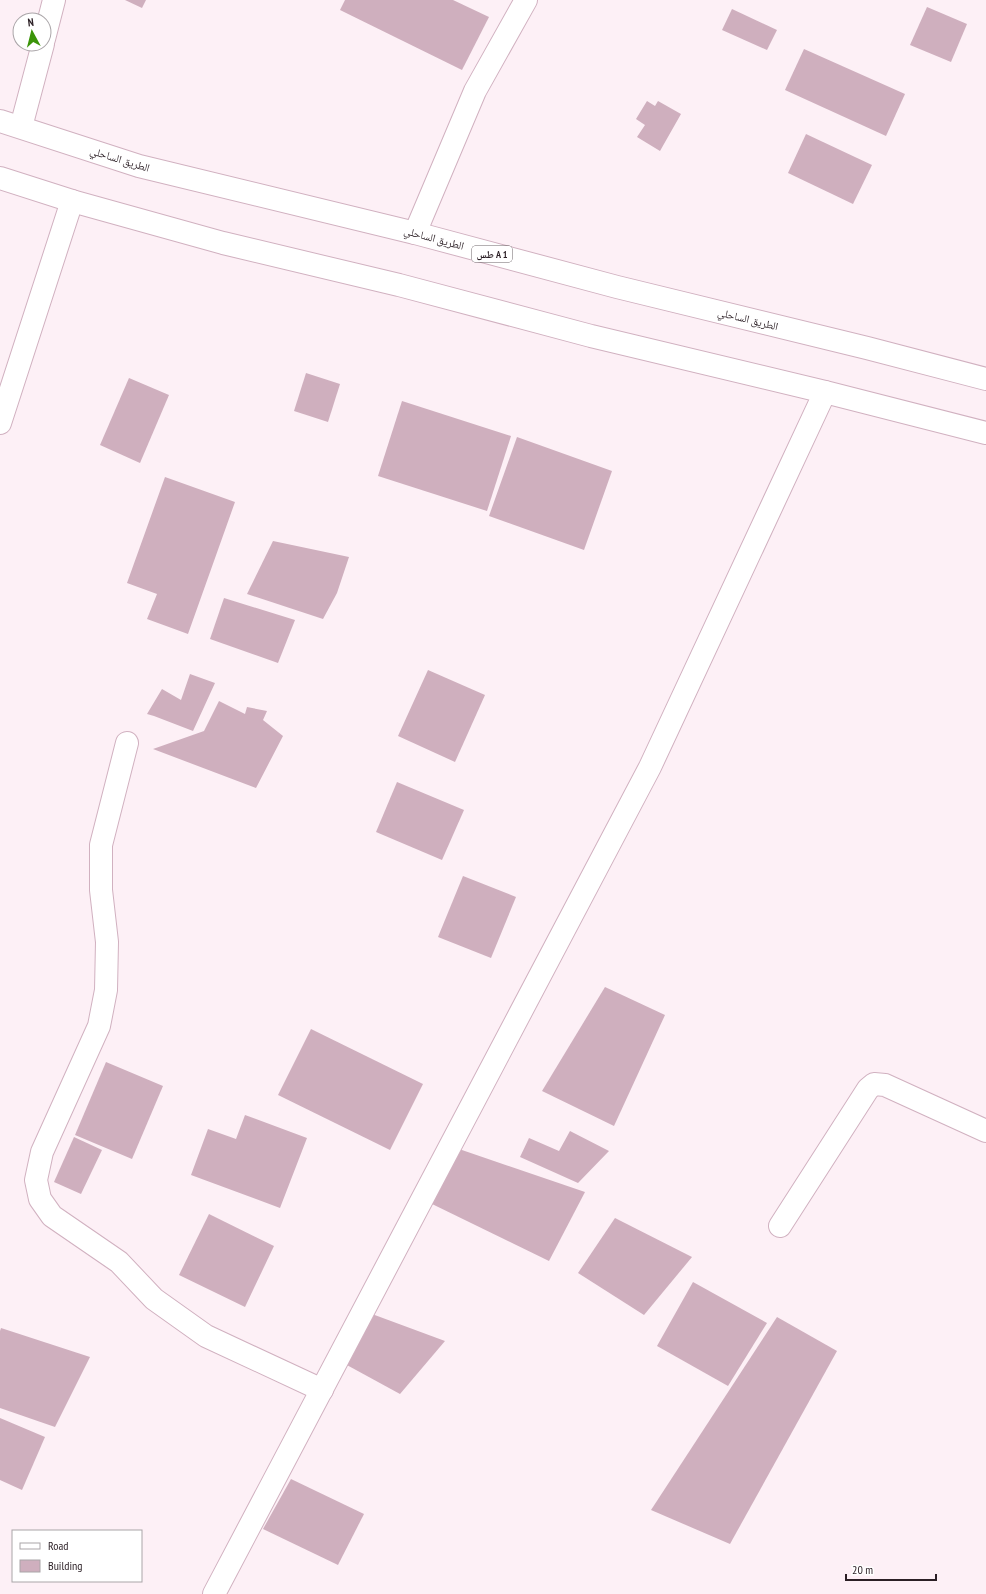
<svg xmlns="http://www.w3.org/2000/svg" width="986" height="1594" font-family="'PT Sans Narrow','Noto Naskh Arabic',sans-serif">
	<rect width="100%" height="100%" fill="#fdf0f6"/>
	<g fill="#cfafbe">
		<path d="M125,0h21l-4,8z"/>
		<path d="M345,0h108l36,17 -27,53 -122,-60z"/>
		<path d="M927,7l40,17 -16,38 -41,-17z"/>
		<path d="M732,9l45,21 -10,20 -45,-20z"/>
		<path d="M804,49l101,45 -19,42 -101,-46z"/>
		<path d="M647,101l8,5 3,-5 23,13 -21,37 -23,-14 8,-12 -9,-6z"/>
		<path d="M806,134l66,31 -19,39 -65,-31z"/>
		<path d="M306,373l34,11 -12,38 -34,-11z"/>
		<path d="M129,378l40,17 -29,68 -40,-18z"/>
		<path d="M402,401l109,35 -24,75 -109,-35z"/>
		<path d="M517,437l95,34 -28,79 -95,-34z"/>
		<path d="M165,477l70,25 -47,132 -41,-15 10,-25 -30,-11z"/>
		<path d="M273,541l76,16 -12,36 -14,26 -76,-25z"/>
		<path d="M224,598l71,22 -17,43 -68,-24z"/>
		<path d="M428,670l57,25 -30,67 -57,-26z"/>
		<path d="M190,674l25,9 -22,48 -39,-15 -7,-2 15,-25 19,11z"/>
		<path d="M219,701l26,13 2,-7 20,4 -4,9 20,16 -27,52 -103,-39 51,-18z"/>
		<path d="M397,782l67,28 -22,50 -66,-28z"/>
		<path d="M463,876l53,21 -25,61 -53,-21z"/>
		<path d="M605,987l60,28 -51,111 -72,-35z"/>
		<path d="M311,1029l112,55 -33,66 -112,-55z"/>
		<path d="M106,1062l57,24 -31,73 -57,-24z"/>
		<path d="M245,1115l62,23 -27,70 -89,-33 17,-46 28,10z"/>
		<path d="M570,1131l39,20 -31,32 -58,-26 9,-19 30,13z"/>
		<path d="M74,1137l28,13 -21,44 -27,-12z"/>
		<path d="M459,1149l126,43 -36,69 -119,-58z"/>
		<path d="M209,1214l65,32 -29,61 -66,-32z"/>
		<path d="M615,1218l77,39 -48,58 -66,-42z"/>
		<path d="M693,1282l74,41 -39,63 -71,-40z"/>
		<path d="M372,1314l73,27 -45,53 -55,-30z"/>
		<path d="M777,1317l60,34 -107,193 -79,-34z"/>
		<path d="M1,1328l89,29 -35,70 -55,-19v-77z"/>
		<path d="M0,1418l45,19 -23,53 -22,-10z"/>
		<path d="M291,1479l73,35 -26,51 -75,-36z"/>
	</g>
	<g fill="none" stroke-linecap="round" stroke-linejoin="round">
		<defs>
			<g id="minor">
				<path d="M44,39l10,-39"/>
				<path d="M21,127l22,-83"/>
				<path d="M415,233l60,-142 51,-91"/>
				<path d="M0,423l72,-222"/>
				<path d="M127,743l-26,102v45l6,52 -1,48 -7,36 -57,126 -6,28 4,19 12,17 67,46 35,37 52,37 116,54"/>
				<path d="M780,1226l88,-137 6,-5 11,1 101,46"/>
				<path d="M214,1594l436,-827 175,-375"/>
			</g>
			<g id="highway">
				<path d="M0,121l139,45 276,67 202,54 250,61 119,31"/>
				<path d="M0,178l72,23 151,42 176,42 192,51 234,56 161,41"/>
			</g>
		</defs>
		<use href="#minor" stroke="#d1b1c0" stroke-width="24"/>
		<use href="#highway" stroke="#d1b1c0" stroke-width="24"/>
		<use href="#minor" stroke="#fff" stroke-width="22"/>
		<use href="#highway" stroke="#fff" stroke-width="22"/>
	</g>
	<g text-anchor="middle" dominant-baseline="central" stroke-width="4" stroke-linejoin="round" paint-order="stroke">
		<rect fill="#fff" stroke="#6b6266" stroke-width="1" x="472" y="246" width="40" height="16" rx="3"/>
		<g font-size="10" font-weight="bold" fill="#2b1f25">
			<text x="492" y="254">طس A 1</text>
		</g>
		<g font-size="11" fill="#2b1f25" stroke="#fff">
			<text transform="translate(120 159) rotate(17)">الطريق الساحلي</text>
			<text transform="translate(434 238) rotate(15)">الطريق الساحلي</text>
			<text transform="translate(748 319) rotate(14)">الطريق الساحلي</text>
		</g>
	</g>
	<rect x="12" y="1530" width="130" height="52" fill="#ffffff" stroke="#aaa5a8"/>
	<rect x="20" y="1543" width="20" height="6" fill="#ffffff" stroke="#aaa5a8"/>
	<text x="48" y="1550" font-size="12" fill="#2b1f25">Road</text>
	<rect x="20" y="1560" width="20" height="12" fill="#cfafbe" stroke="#aaa5a8"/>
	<text x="48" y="1570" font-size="12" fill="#2b1f25">Building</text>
	<g transform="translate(32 32) rotate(353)"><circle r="19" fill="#ffffff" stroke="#aaa5a8"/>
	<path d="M0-3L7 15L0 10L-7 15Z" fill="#3b9409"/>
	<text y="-6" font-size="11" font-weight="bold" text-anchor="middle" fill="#2b1f25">N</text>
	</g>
	<path d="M846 1574v6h90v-6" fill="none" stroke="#2b1f25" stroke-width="2"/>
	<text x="852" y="1574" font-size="12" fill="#2b1f25" stroke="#ffffff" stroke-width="3" paint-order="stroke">20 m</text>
</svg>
